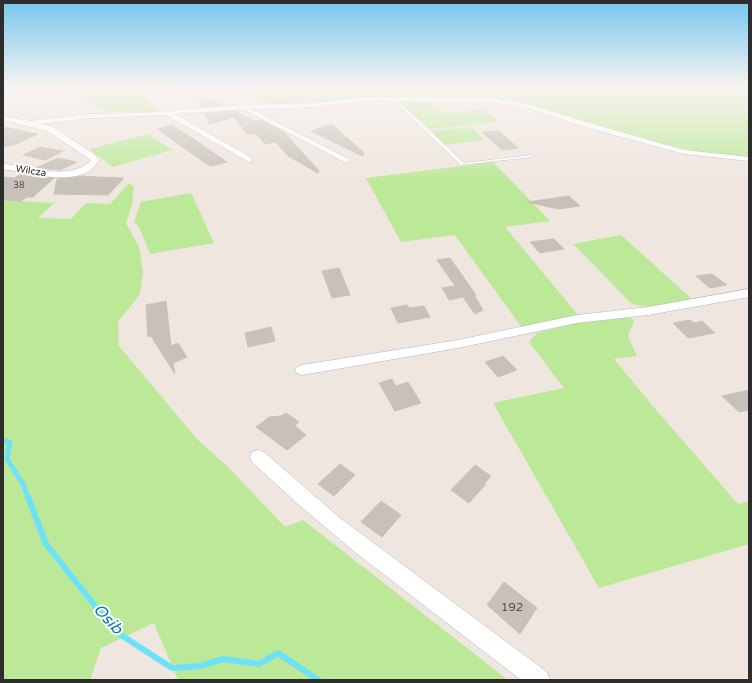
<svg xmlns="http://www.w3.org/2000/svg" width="752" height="683" font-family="'Varela Round',sans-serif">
	<rect width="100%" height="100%" fill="#efe6df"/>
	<g fill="#bce998">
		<path d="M3,87h197l-57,8 15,17 -54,-1 -30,-18 -71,-1z"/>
		<path d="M249,87h500v70l-40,-3 -46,-10 -80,-22 -36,-13 -32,-8 -28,-3 -122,-1 -50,6 -55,2z"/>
		<path d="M431,100l13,13 40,-4 14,13 -68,7 -32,-28z"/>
		<path d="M471,127l14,13 -41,5 -12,-14z"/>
		<path d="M148,134l24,16 -59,17 -24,-18z"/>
		<path d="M493,162l57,59 -45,6 74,89 -57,12 -67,-93 -54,7 -35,-64z"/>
		<path d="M129,183l5,4 -2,17 -6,19 13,24 4,25 -3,22 -22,28 1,24 77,92 32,29 57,60 18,-7 205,160h-330l-24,-57 -53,25 -11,32h-87v-480l51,3 -16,15 33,1 15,-16 24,1z"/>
		<path d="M191,193l23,50 -64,11 -11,-27 -5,-5 7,-20z"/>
		<path d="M621,235l71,64 -45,8 -15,-3 -59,-60z"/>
		<path d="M630,317l4,4 -6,15 9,20 -23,3 43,52 81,93 11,-3v43l-150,44 -106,-185 71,-15 -35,-46 8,-9 41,-11z"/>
	</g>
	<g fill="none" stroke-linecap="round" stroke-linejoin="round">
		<path stroke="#6be2f8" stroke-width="5" d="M3,440l7,3 -3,16 16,25 5,14"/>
		<path stroke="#6be2f8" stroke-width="6" d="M28,497l18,47 69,87 57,37 28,-2 24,-7 35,5 19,-11 40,27"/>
	</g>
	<g fill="#c8c1ba" stroke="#cbc2b8">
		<path d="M207,97l16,8 -22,2 -3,-7z"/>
		<path d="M235,111l21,10 5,-1 24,13 34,38 -1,2 -30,-17 -12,-14 -11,2 -9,-10h-9l-13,-17 -25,7 -5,-11z"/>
		<path d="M332,124l32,29 -2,3 -51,-25z"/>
		<path d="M172,125l20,13 35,24 -15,4 -5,-2 -50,-35z"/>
		<path d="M3,127l35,7 -24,11 -11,2z"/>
		<path d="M499,131l19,17 -16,2 -20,-18z"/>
		<path d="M40,147l23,4 -18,9 -22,-5z"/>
		<path d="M58,158l19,4 -17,8 -24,-2z"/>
		<path d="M22,174l32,4 -21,19h-6l-6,4 -18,-1v-23l11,1z"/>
		<path d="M82,176l15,1 27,1 -16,17 -54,-1 3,-15z"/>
		<path d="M569,196l11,10 -22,3 -31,-7z"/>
		<path d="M554,239l10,10 -24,4 -10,-11z"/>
		<path d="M450,258l26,37h-2l9,15 -8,4 -12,-17 -14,3 -7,-12 13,-2 -18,-26z"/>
		<path d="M339,268l11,27 -18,3 -10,-27z"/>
		<path d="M712,274l15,11 -17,3 -14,-12z"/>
		<path d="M166,301l5,45 7,-3 9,14 -14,6 2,11 -24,-38 -3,1 -2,-32z"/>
		<path d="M407,305l2,3 15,-2 6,11 -32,6 -7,-15z"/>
		<path d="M690,320l4,3 8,-2 13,12 -27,5 -15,-15z"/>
		<path d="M271,327l4,14 -27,6 -3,-14z"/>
		<path d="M503,356l14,14 -19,7 -13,-15z"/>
		<path d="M392,379l4,7 12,-4 13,21 -26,8 -16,-28z"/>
		<path d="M749,390v20l-10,2 -17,-16z"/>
		<path d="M286,413l13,9 -4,4 11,9 -19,15 -31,-23 13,-10 12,-1z"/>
		<path d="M340,464l15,11 -21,21 -16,-12z"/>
		<path d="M475,465l16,11 -6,7 1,1 -17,19 -18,-13z"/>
		<path d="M381,501l20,14 -19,22 -21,-15z"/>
		<path d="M504,582l33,26 -17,26 -33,-29z"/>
	</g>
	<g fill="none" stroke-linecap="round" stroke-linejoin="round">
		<defs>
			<path id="service" d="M393,98h2l69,65 68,-8 2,1 -2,1 -71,8 -68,-65z"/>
			<g id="minor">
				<path d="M365,97l127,1 39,7 52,16 101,29 65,7v4l-65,-7 -107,-29 -49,-17 -36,-6 -127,-1 -50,6 -64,2 98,50 1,2 -4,2 -103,-54 -68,5 77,44v4h-3l-83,-47 -75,3 -51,6 13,3 41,27 5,6c-2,3 -5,7 -8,10 -21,15 -65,3 -88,-1v-6c24,5 70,18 88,-3l-44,-29 -44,-11v-4l26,5 62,-7 47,-1 107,-8 70,-2z"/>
				<path d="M749,289v8l-101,18 -71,8 -119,25 -156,27 -5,-2 -2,-3 2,-3 5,-2 156,-25 119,-25 71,-8z"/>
				<path d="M258,450l6,2 76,66 207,154 3,8h-29l-165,-127 -57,-48 -47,-43 -2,-5 2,-5z"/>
			</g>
		</defs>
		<use href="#service" stroke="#b3b7c1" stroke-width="1"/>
		<use href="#minor" stroke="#b3b7c1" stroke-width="1"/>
		<use href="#service" fill="#fff" fill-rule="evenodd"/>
		<use href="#minor" fill="#fff" fill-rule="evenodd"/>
	</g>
	<linearGradient id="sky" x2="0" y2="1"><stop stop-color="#76c6ee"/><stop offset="0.48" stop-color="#f8f4f1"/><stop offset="1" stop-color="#f8f4f1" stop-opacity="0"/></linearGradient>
	<rect width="752" height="183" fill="url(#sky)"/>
	<g text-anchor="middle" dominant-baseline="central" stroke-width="4" stroke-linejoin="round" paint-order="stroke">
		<g font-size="9" fill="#545250">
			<text x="19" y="185">38</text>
		</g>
		<g font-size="10" fill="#2d2d2d" stroke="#fff">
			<text transform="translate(31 171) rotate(9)">Wilcza</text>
		</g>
		<g font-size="12" fill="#545250">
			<text x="512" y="607">192</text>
		</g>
		<g font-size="16" font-style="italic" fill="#047da2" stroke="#fff">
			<text transform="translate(108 619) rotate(47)">Osib</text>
		</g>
	</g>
	<rect width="752" height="683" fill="none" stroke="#2d2d2d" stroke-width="8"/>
</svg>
